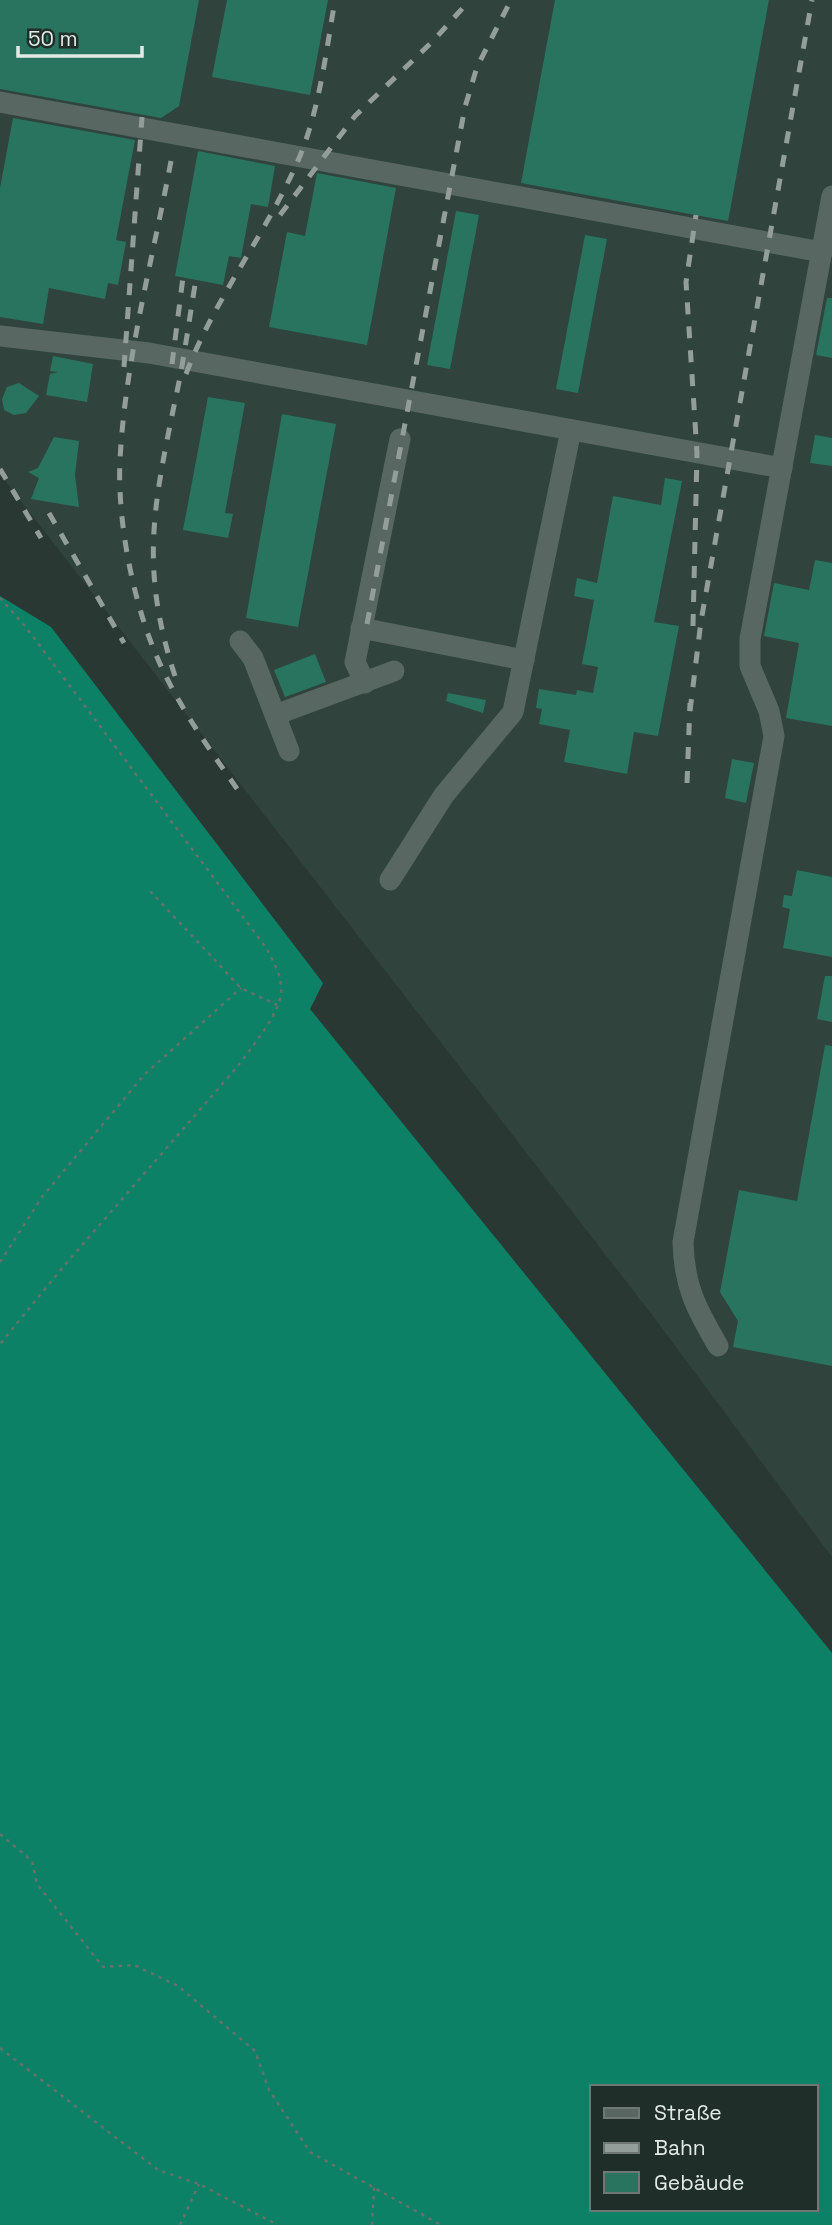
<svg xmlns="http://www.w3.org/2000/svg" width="832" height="2225" font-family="'Space Grotesk',sans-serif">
	<rect width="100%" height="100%" fill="#2a3833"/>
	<path fill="#30443d" d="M0,0h832v1557l-179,-241 -653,-842z"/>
	<path fill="#0c8165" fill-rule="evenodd" d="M0,596l51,31 272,356 -13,26 522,644v572h-832zM592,2087h224v122h-224z"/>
	<g fill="#28745e">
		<path d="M0,0h199l-20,106 -18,12 -161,-29z"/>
		<path d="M227,0h101l-18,95 -98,-18z"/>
		<path d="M555,0h214l-41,221 -207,-38z"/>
		<path d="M13,118l122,22 -19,100 10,2 -8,43 -10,-2 -3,16 -56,-11 -6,36 -43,-7v-129z"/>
		<path d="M198,151l77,15 -7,41 -17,-3 -10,54 -12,-2 -6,29 -48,-9z"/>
		<path d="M317,173l79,15 -29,157 -98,-18 18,-95 18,4z"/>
		<path d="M456,211l23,4 -29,154 -23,-4z"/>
		<path d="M585,235l22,4 -29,154 -22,-4z"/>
		<path d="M827,298h5v60l-16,-3z"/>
		<path d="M53,356l40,8 -6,38 -41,-7 4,-21 8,-2 -8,-1z"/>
		<path d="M19,383l20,13 -13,17 -12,2 -10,-5 -2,-11 5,-12z"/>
		<path d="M208,397l37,6 -20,110 8,1 -5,24 -45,-8z"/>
		<path d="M282,414l54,10 -38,203 -52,-9z"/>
		<path d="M815,435l17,3v28l-22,-3z"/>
		<path d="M54,437l25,4 -4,34 4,32 -48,-8 8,-21 -11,-6 10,-4z"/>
		<path d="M665,478l17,3 -28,141 25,4 -21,110 -24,-4 -7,42 -63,-12 6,-32 -31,-6 3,-15 -6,-1 3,-19 37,6 1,-5 16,3 5,-26 -16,-3 12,-64 -20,-4 3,-18 20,5 16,-87 48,9z"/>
		<path d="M815,560l17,3v163l-46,-8 13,-75 -35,-7 10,-53 35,7z"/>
		<path d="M315,654l11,28 -41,15 -11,-27z"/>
		<path d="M448,693l38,7 -3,13 -37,-12z"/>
		<path d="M732,759l22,4 -8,40 -21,-5z"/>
		<path d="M797,870l35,7v80l-49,-9 7,-39 -8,-2 2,-12 8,1z"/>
		<path d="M825,976h7v46l-15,-3z"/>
		<path d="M825,1045l7,1v320l-99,-19 5,-26 -18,-29 19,-102 58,11z"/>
	</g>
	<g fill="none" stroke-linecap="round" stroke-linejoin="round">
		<g stroke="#65716c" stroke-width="2.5" stroke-dasharray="3.5 5" stroke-linecap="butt">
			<path d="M0,598l25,28 242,323c5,11 13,23 14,36 4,24 -30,63 -44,82l-174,200 -63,77"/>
			<path d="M150,891l91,97 36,17"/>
			<path d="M0,1262l42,-65 102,-122 97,-87"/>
			<path d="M0,1834l32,27 5,23 66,83 31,-2 44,21 77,65 14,39 41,62 131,73"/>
			<path d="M0,2048l158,122 41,14 79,41"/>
			<path d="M180,2225l19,-41"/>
			<path d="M372,2225l2,-38"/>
		</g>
		<g stroke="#586762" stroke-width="21">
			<path d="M0,102l822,150"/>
			<path d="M0,336l149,17 633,115"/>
			<path d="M361,628l163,32"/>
			<path d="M240,641l13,17 36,93"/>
			<path d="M365,683l-10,-21 45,-223"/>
			<path d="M275,715l119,-44"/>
			<path d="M390,880l54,-85 69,-83 58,-282"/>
			<path d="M718,1346c-22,-38 -34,-60 -35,-104l91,-506 -5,-25 -19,-45v-27l82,-443"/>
		</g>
		<g stroke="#939e9a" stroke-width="5" stroke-dasharray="12 12" stroke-linecap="butt">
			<path d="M171,161c-18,97 -46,200 -51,299 -3,60 13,142 37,197 21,49 53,93 83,136"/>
			<path d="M280,215l75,-99 78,-75 37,-41"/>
			<path d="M172,364l11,-87"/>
			<path d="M124,367l18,-250"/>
			<path d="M186,374c29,-77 82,-142 114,-218 20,-50 26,-104 35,-156"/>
			<path d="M0,469l41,69"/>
			<path d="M49,513l75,130"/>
			<path d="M367,624l98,-517 12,-40 34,-67"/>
			<path d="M693,626l4,-173 -11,-171 10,-67"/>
			<path d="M175,676c-35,-107 -22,-168 0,-275 9,-40 14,-81 21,-122"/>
			<path d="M690,711l11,-90 111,-621"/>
			<path d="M687,783l3,-80"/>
		</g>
	</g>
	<rect x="590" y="2085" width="228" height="126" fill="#202e29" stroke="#6e7975" stroke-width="2"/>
	<rect x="604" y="2108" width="35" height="10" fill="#586762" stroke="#6e7975" stroke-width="2"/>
	<text x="654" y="2120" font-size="21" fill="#e2eae7">Straße</text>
	<rect x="604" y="2143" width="35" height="10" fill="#939e9a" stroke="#6e7975" stroke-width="2"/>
	<text x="654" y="2155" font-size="21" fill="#e2eae7">Bahn</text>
	<rect x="604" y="2172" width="35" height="21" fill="#28745e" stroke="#6e7975" stroke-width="2"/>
	<text x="654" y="2190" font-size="21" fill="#e2eae7">Gebäude</text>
	<path d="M18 46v10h124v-10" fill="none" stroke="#e2eae7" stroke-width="3.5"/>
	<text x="28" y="46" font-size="21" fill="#e2eae7" stroke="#202e29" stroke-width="5" paint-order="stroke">50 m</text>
</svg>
